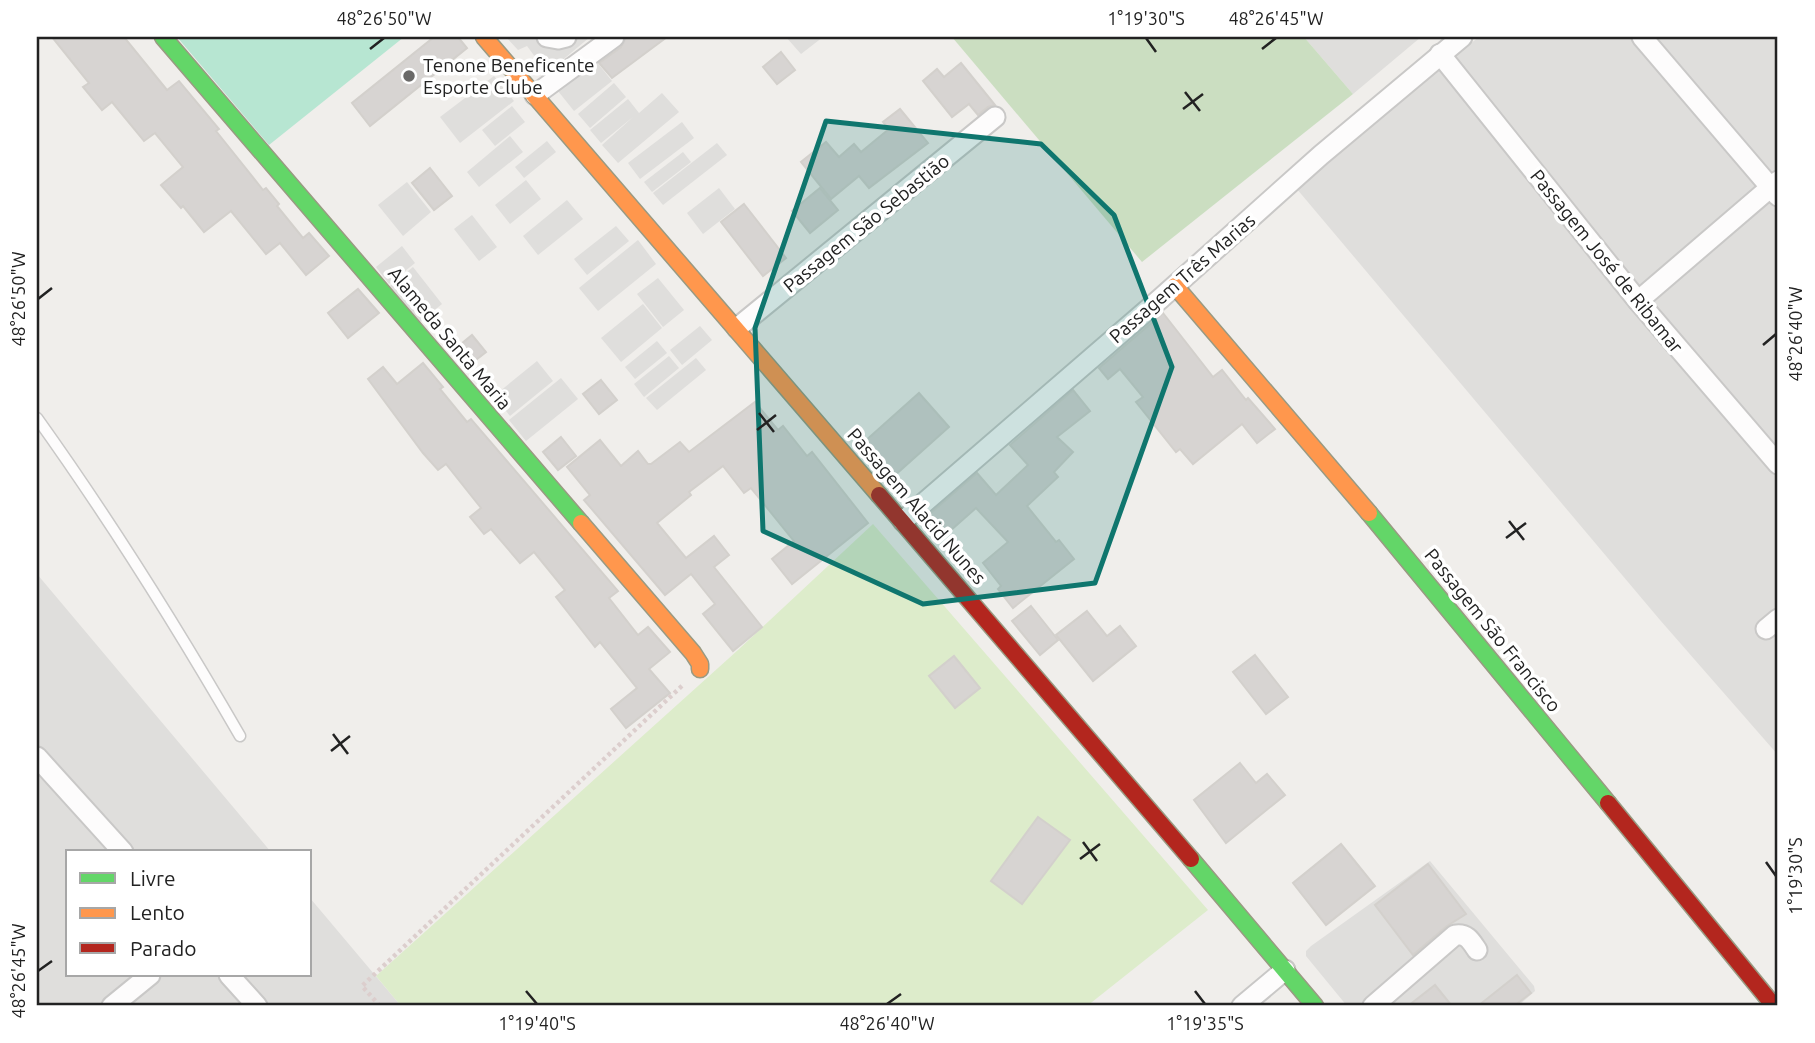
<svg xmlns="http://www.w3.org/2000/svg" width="1815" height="1043" font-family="Ubuntu,sans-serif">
	<rect width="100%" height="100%" fill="#f0eeeb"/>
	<g fill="#dfdedc">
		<path d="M506,37h84l-43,36 -20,-27 -9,4z"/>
		<path d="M786,37h37l-22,17z"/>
		<path d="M1304,37h117l-68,57z"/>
		<path d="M1479,37h299v718l-118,-135 -369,-438z"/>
		<path d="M592,56l20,25 -38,30 -20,-25z"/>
		<path d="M494,76l20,25 -54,42 -20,-26z"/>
		<path d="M614,83l12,14 -36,31 -12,-14z"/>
		<path d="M662,93l17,19 -61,51 -16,-18 31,-28 -32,26 -11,-13 38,-31 11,14z"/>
		<path d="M512,106l13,16 -30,24 -13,-16z"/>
		<path d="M682,122l12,16 -54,41 -12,-16z"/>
		<path d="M510,136l13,16 -44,35 -12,-15z"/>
		<path d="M547,141l9,11 -32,26 -9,-11z"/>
		<path d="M717,143l10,12 -64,50 -10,-12z"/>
		<path d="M683,152l8,10 -39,30 -8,-10z"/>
		<path d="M526,180l15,19 -31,25 -15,-19z"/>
		<path d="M407,182l24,30 -28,24 -25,-31z"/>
		<path d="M719,188l16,21 -32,25 -16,-21z"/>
		<path d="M567,200l16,19 -45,36 -15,-19z"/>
		<path d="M472,215l25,32 -18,14 -25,-32z"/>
		<path d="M616,226l13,15 -42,34 -13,-16z"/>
		<path d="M638,240l18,24 -58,47 -19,-23z"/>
		<path d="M402,246l13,17 -26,21 -13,-17z"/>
		<path d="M413,267l29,37 -22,18 -30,-36z"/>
		<path d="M658,278l26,32 -21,17 -26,-33z"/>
		<path d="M643,304l19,24 -41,34 -20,-24z"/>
		<path d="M700,326l12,14 -30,25 -12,-15z"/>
		<path d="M657,341l10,12 -32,26 -10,-12z"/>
		<path d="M669,356l10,12 -35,29 -10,-13z"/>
		<path d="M696,358l10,12 -49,40 -11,-12z"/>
		<path d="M537,361l16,20 -43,35 -16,-20z"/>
		<path d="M561,378l17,21 -52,42 -17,-21z"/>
		<path d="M37,574l234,278h-203v123h242v-77l91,108h-364z"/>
		<path d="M1430,861l104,125 1,5 -17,15h-158l-2,-2 -11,2 -41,-50v-5l5,-5z"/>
	</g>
	<path fill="#ddeccb" d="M873,524l335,386 -121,96h-686l-25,-30 362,-326z"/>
	<path fill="#cbdec1" d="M952,37h352l49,57 -211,168z"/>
	<path fill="#b7e6d2" d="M177,37h227l-135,108z"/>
	<g fill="#d7d4d2" stroke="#d3d0cc" stroke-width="2">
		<path d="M52,37h72l43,53 12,-9 40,48 -3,2 47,59 3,-2 13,16 -2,2 26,32 6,-5 20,23 -23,19 -26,-32 -14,11 -35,-43 -27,21 -21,-26 -2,2 -20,-23 22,-18 -28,-34 -11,8 -32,-39 -10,8 -19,-23 6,-4z"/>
		<path d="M434,37h24l9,11 -97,78 -18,-23z"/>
		<path d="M626,37h41l-55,41 -13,-15 22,-16z"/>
		<path d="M781,52l14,18 -18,14 -14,-17z"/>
		<path d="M961,63l34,42 -7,2 -10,8 -9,-11 -17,13 -29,-36 14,-12 7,8z"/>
		<path d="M900,109l28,34 -59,45 -10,-12 -28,23 -30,-37 25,-20 13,15 15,-13 7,8 28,-23 -6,-7z"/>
		<path d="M430,168l22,28 -18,14 -22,-27z"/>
		<path d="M820,188l18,22 -28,23 -18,-22z"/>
		<path d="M744,204l42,54 -23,18 -42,-54z"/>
		<path d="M358,289l21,24 -31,25 -20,-25z"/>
		<path d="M1163,313l50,64 9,-7 24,30 2,-2 27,31 -18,14 -15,-19 -49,40 -13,-15 -4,3 -40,-50 7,-5 -23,-28 -12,10 -9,-11z"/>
		<path d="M472,335l14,17 -18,14 -13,-17z"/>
		<path d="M423,363l20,24 -3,2 27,33 4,-3 147,172 -9,7 29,37 10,-8 22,25 -21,17 21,24 -44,35 -15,-19 26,-21 -37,-46 -5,5 -39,-50 9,-7 -31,-38 -14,11 -29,-34 -7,5 -14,-17 11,-9 -35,-44 -8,6 -15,-17 -55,-74 15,-12 14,17z"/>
		<path d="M601,380l16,20 -18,14 -16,-20z"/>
		<path d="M1073,390l17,21 -33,26 16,15 -19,20 4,5 -31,29 29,36 3,-2 15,19 -61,49 -15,-19 3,-3 -18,-23 25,-21 -32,-34 -34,30 -17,-20 52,-45 19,22 32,-30 -18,-20z"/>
		<path d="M919,393l30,34 -55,49 -30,-34z"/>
		<path d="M755,402l23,28 5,-4 24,30 5,-4 56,71 -76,61 -20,-25 22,-18 -43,-53 -7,5 -21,-27 -34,26 2,3 -34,28 29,35 28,-22 15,19 -15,12 48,60 -29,24 -30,-37 12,-10 -24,-30 -26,21 -81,-95 6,-5 -23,-28 33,-27 21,26 17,-15 10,13h3l29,-22 9,10z"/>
		<path d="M561,437l15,19 -18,14 -15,-18z"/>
		<path d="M1031,606l27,34 -18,15 -28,-34z"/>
		<path d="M1087,611l20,25 13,-10 16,20 -43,35 -37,-46z"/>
		<path d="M1255,655l33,42 -22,17 -33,-42z"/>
		<path d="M954,656l26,32 -25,20 -26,-32z"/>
		<path d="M1240,763l16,20 11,-9 18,21 -59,48 -32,-43z"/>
		<path d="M1038,817l32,23 -48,64 -31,-23z"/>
		<path d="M1341,844l34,42 -49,39 -33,-42z"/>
		<path d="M1428,864l38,50 -19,12 -34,29 -38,-50z"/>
		<path d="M1517,975l14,18 -17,13h-36z"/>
		<path d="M1435,985l17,21h-44z"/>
	</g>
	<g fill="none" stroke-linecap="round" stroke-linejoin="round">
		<defs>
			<path id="lane" d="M37,418c73,102 140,209 203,318"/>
			<g id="street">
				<path d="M547,37l11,2 8,-2"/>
				<path d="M1642,37l136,159"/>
				<path d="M1440,54l198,247 140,163"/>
				<path d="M535,95l79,-58"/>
				<path d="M1638,301l140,-120"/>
				<path d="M737,328l258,-211"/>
				<path d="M903,521l257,-222 161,-144 141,-118"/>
				<path d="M1766,629l12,-10"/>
				<path d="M37,757l86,95"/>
				<path d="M229,975l28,31"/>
				<path d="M112,1006l38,-31"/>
				<path d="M1242,1006l43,-36"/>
				<path d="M1373,1006l82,-71c12,-2 16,6 22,15"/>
			</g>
			<g id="fast">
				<path d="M163,37l418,486"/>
				<path d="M1369,513l239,290"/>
				<path d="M1191,859l124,147"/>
			</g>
			<g id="slow">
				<path d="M484,37l395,458"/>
				<path d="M1175,286l194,227"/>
				<path d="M581,523l112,130 7,11v5"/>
			</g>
			<g id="jam">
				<path d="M879,495l312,364"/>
				<path d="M1608,803l166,203"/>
			</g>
		</defs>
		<use href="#lane" stroke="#c9c8c7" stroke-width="13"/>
		<use href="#street" stroke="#c9c8c7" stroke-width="23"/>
		<use href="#fast" stroke="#999a82" stroke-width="19"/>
		<use href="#slow" stroke="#999a82" stroke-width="19"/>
		<use href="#jam" stroke="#999a82" stroke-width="19"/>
		<path stroke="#dccecd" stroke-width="4.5" stroke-dasharray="3.5 3.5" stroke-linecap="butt" d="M380,1006l-18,-20 322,-302"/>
		<use href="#lane" stroke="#fdfcfc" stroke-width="10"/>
		<use href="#street" stroke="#fdfcfc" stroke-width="19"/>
		<use href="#fast" stroke="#63d668" stroke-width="16"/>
		<use href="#slow" stroke="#ff974d" stroke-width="16"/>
		<use href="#jam" stroke="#b3261e" stroke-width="16"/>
	</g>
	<path fill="#0f766e" fill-opacity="0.2" stroke="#0f766e" stroke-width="5" stroke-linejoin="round" d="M826,121l215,23 73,71 58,152 -77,216 -172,21 -160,-73 -8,-203z"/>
	<path fill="none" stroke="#222" stroke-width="2.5" d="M1146,38l10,14M370,49l14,-11M1262,49l14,-11M1185,92l15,19M1183,109l20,-15M38,299l14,-11M1763,345l13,-11M759,413l15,19M757,430l19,-15M1509,521l15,19M1506,538l20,-15M333,734l15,20M331,751l19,-15M1083,842l14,19M1080,859l20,-15M1766,862l10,14M38,971l14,-10M526,991l11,13M1195,991l10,13M887,1004l14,-10"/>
	<circle fill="#6a6968" stroke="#fff" stroke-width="2.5" cx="409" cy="76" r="7"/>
	<g text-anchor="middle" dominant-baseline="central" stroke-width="7" stroke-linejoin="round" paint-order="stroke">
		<g font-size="19" fill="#222" stroke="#fff" text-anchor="start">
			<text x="423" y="65">Tenone Beneficente<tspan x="423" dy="22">Esporte Clube</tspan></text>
		</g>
		<g font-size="19" fill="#222" stroke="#fff">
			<text transform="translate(866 223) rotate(-39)">Passagem São Sebastião</text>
			<text transform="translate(1607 261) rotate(51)">Passagem José de Ribamar</text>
			<text transform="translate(1182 278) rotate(-41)">Passagem Três Marias</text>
			<text transform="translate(450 338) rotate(50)">Alameda Santa Maria</text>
			<text transform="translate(917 506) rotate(49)">Passagem Alacid Nunes</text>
			<text transform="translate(1493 630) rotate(51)">Passagem São Francisco</text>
		</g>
	</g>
	<rect width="1815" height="1043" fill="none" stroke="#ffffff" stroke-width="77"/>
	<rect x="66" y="850" width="245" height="126" fill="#ffffff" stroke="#a7a7a7" stroke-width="2"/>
	<rect x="80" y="873" width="35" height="10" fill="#63d668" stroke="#a7a7a7" stroke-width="2"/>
	<text x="130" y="886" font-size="21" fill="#222222">Livre</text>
	<rect x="80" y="908" width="35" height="10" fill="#ff974d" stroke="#a7a7a7" stroke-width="2"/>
	<text x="130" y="920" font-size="21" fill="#222222">Lento</text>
	<rect x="80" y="943" width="35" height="10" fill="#b3261e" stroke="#a7a7a7" stroke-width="2"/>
	<text x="130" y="956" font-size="21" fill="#222222">Parado</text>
	<rect x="38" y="38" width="1738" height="966" fill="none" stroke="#222" stroke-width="2.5"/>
	<g font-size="18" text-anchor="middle" fill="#222">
		<text x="384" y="25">48°26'50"W</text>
		<text x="1146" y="25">1°19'30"S</text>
		<text x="1276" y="25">48°26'45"W</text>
		<text transform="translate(19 299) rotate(-90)" y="6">48°26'50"W</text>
		<text transform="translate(1796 334) rotate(-90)" y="6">48°26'40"W</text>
		<text transform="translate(1796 876) rotate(-90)" y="6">1°19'30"S</text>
		<text transform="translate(19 971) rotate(-90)" y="6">48°26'45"W</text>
		<text x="537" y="1030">1°19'40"S</text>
		<text x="887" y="1030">48°26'40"W</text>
		<text x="1205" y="1030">1°19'35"S</text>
	</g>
</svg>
